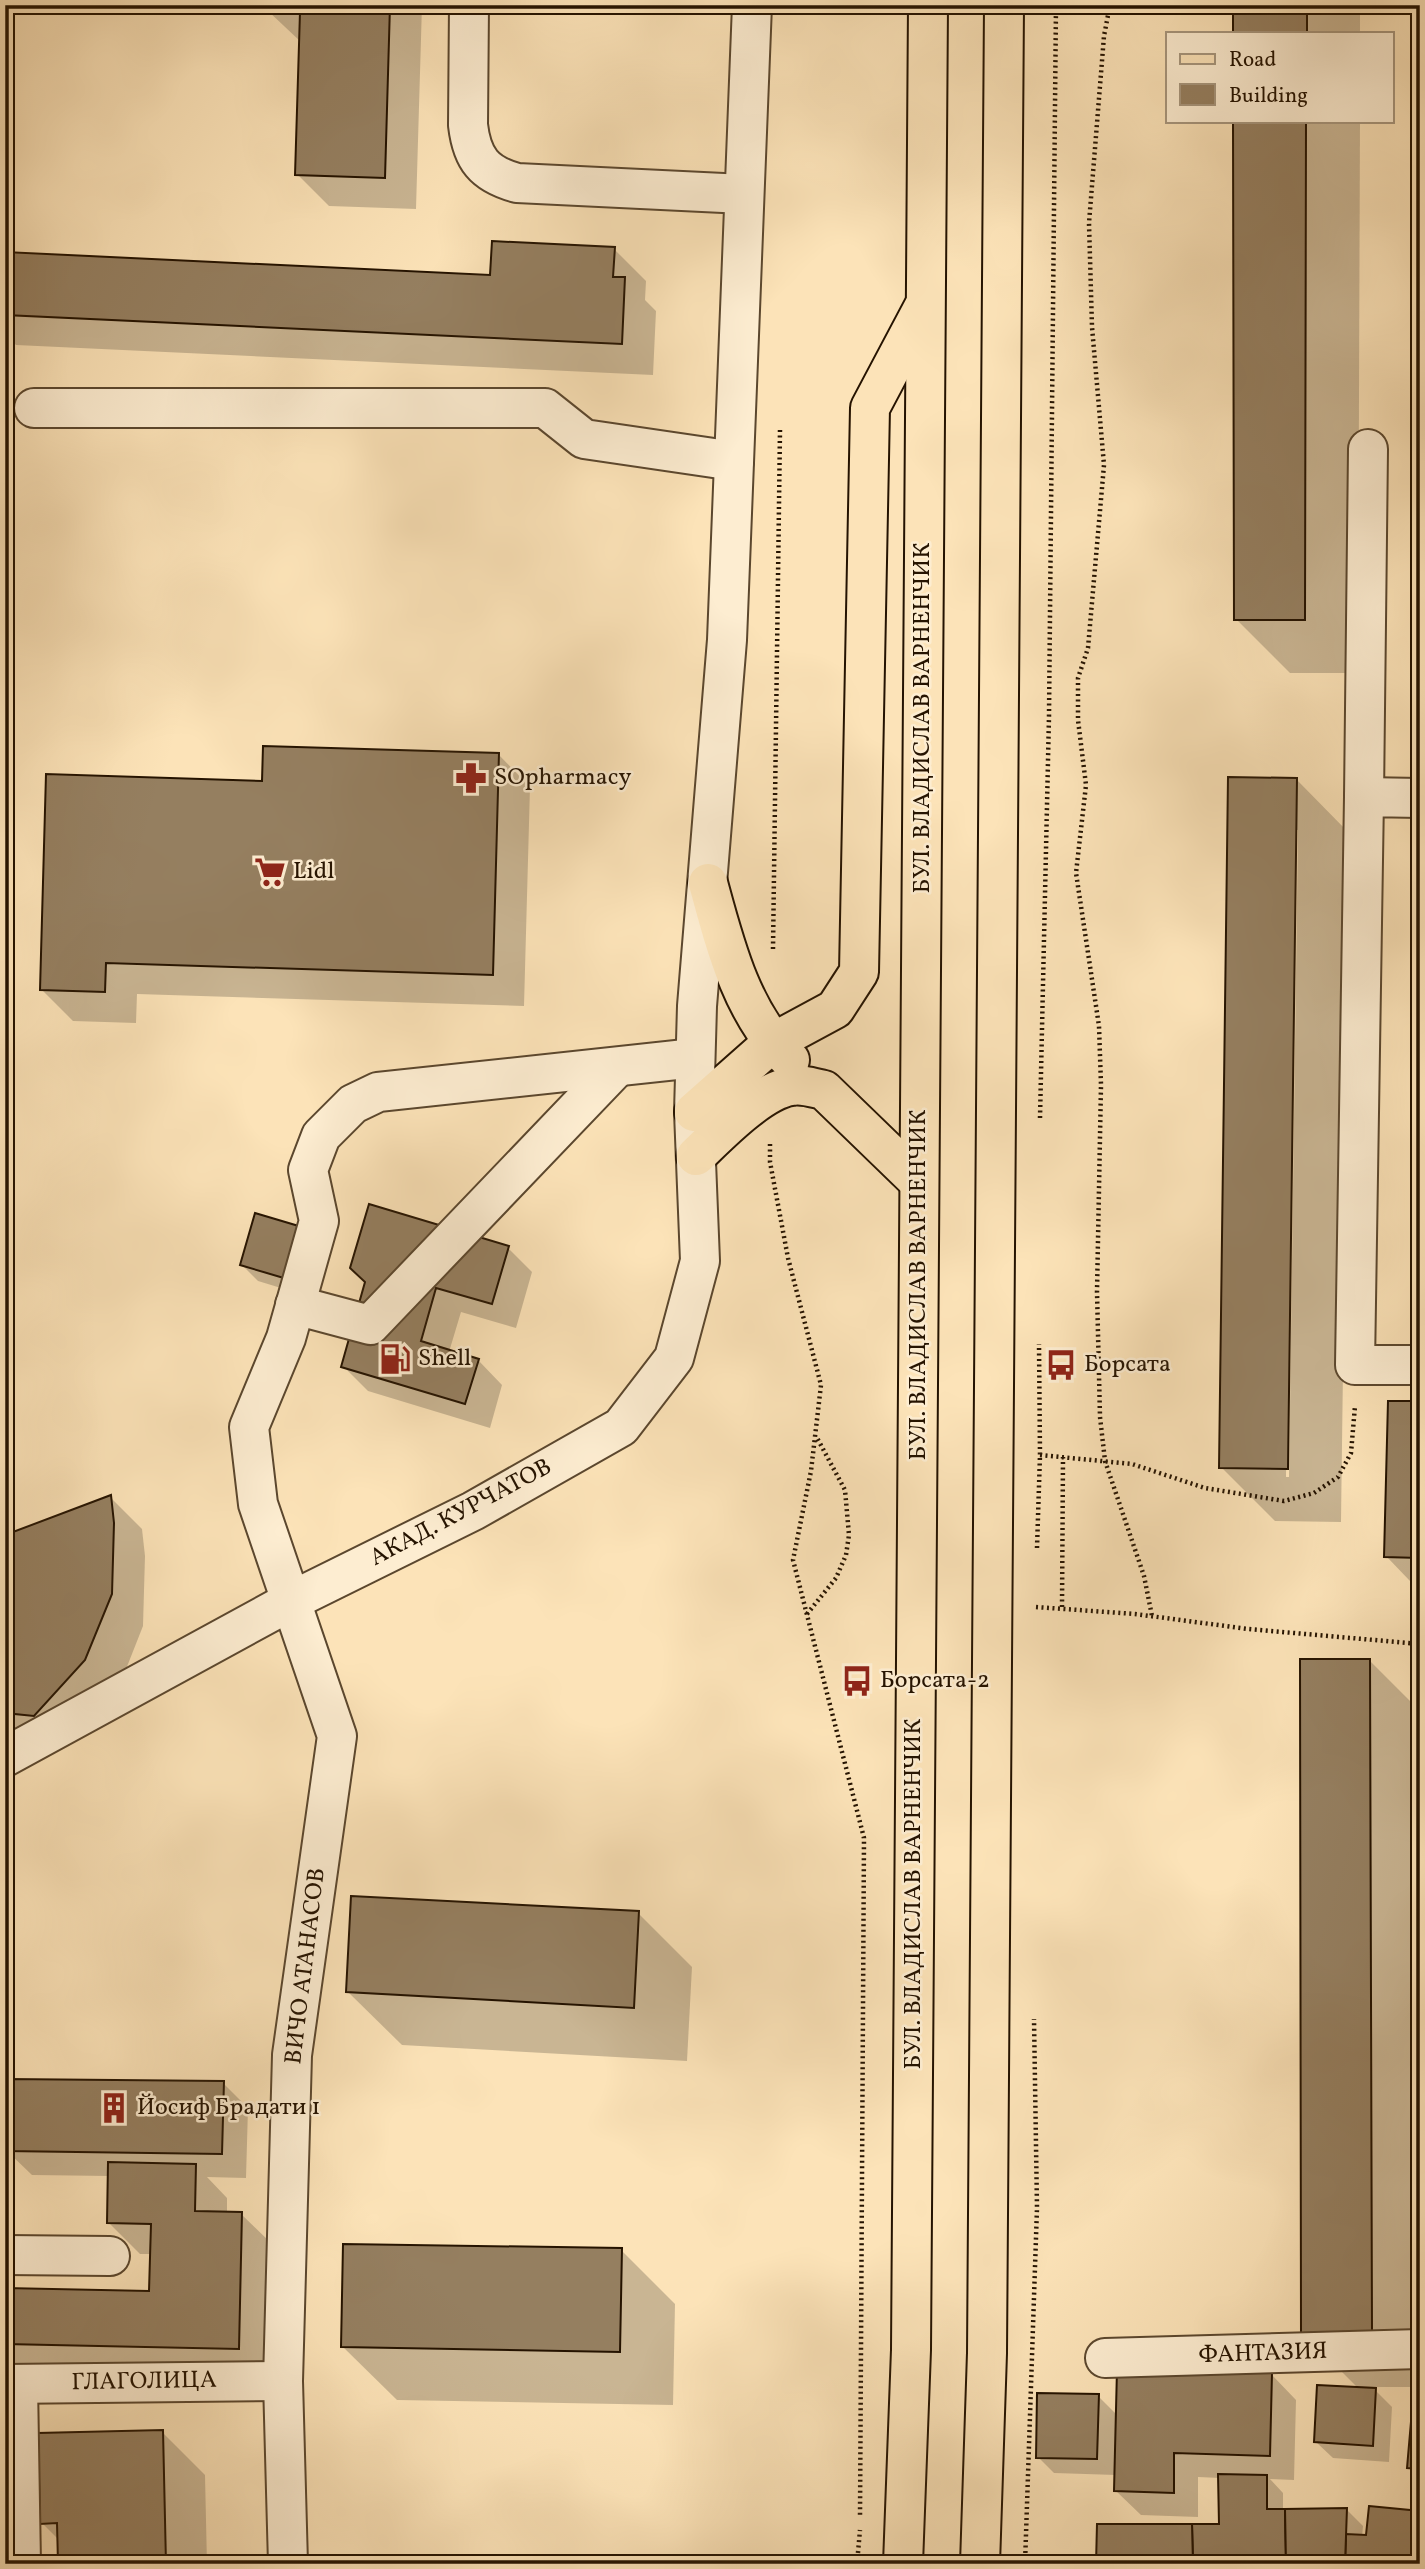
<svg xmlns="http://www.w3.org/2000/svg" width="1425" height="2569" font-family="Vollkorn,serif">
	<rect width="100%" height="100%" fill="#fce3b8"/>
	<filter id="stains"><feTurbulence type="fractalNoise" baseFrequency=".00286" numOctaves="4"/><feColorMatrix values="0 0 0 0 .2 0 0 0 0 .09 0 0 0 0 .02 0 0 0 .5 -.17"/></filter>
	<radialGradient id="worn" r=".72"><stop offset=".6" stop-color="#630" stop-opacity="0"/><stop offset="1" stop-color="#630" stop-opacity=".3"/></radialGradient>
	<g fill="#0003" fill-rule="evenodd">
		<path d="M267,5h155l-6,204 -87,-3 -32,-32 4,-132 -34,-32z"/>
		<rect x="1234" y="5" width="126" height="28"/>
		<path d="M1235,121h125l-2,552h-68l-54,-54z"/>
		<path d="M614,249l32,32 -1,19 11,11 -3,64 -637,-30 -11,-11v-80l487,23z"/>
		<path d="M499,755l31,32 -6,219 -387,-12 -1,29 -63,-2 -32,-32 222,-206z"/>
		<path d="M1297,780l53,54 -9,688 -66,-1 -54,-54zM1295,830h3l-9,647h-3z"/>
		<path d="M301,1229l3,66 -46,-14 -16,-16z"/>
		<path d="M508,1248l24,24 -16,56 -55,-16 -12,40 29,8 24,25 -12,43 -122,-37 -25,-25 24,-83z"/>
		<path d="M1420,1403v178h-10l-24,-25z"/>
		<path d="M110,1497l32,32 3,27 -2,70 -26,66 -51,55 -47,-5 -14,-14v-191z"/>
		<path d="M1370,1661l50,50v676h-48l20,20 -3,55 -56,-4 -17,-16 43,-53 -56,-56z"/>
		<path d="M638,1913l54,54 -5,94 -285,-16 -54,-53z"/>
		<path d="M223,2083l25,25 -2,70 -39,-1 20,21v15l14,1 32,31 -3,135 -265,-6v-85l146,3 1,-38h-12l-32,-32 1,-46 -77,-1 -25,-24z"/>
		<path d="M621,2250l54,54 -2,101 -276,-5 -54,-53z"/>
		<path d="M1272,2375l24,25 -2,80 -24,-1 13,14v18l63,-2 17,17 -1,11 58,27 -199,-39 -1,-47 -22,-1v40l-57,-2 -25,-24v-16l-62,-2 -16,-16 60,-61 20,20z"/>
		<path d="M1420,2412v66l-12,-11z"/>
		<path d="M162,2432l43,43 2,89h-147l-1,-24 -17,-17z"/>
	</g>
	<g fill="#957f60" stroke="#251300" stroke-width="2">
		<path d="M266,5h124l-5,173 -90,-3 5,-163 -35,-1z"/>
		<rect x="1233" y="5" width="74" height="28"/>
		<path d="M1233,121h73l-1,499h-71z"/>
		<path d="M492,241l123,6 -2,30h12l-3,67 -617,-29v-63l485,23z"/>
		<path d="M263,746l236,7 -6,222 -387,-12 -1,29 -65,-2 6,-216 216,7z"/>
		<path d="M1228,777l69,1 -9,691 -69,-1z"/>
		<path d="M369,1204l140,42 -17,58 -56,-16 -15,53 58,18 -14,45 -124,-37 24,-85 -15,-14z"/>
		<path d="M255,1213l47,14 -15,52 -47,-14z"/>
		<path d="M1388,1401h32v157l-36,-1z"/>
		<path d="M111,1495l3,28 -2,71 -27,66 -51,56 -29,-3v-178z"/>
		<path d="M1300,1659h70l2,675h-71z"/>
		<path d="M351,1896l288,15 -5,97 -288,-16z"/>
		<path d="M6,2079l218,2 -2,73 -217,-3z"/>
		<path d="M108,2162l88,2 -1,47 47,1 -3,137 -234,-5v-56l144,3 2,-67 -44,-1z"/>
		<path d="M343,2244l279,4 -2,104 -279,-5z"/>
		<path d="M1117,2369l155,4 -2,83 -96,-3v40l-60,-2z"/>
		<path d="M1317,2385l59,3 -3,58 -59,-4z"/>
		<path d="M1037,2393l62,1 -2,65 -61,-1z"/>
		<path d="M1412,2410h8v59l-13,-1z"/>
		<path d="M163,2430l3,134h-108l-1,-41 -17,1 -2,-91z"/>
		<path d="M1218,2474l49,1v34h18l1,55h-93l-1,-40h27z"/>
		<path d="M1369,2506l51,5v53h-75l1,-30 20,1z"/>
		<path d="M1347,2508l-2,56h-59l-1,-55z"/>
		<path d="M1097,2524h95l1,40h-97z"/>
	</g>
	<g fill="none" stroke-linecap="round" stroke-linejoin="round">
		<defs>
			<g id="minor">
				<path d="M469,5l-1,120c4,34 16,49 49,58l227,11"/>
				<path d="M34,408h511l39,31 150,22"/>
				<path d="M1364,797l4,-348"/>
				<path d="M1420,798l-56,-1 -9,568h65"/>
				<path d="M295,1305l75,20 247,-258"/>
				<path d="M5,1757l286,-156 182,-90 148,-84 53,-69 26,-97 -6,-149 3,-106 30,-366 25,-635"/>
				<path d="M5,2255l105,1"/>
				<path d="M1105,2358l315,-9"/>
				<path d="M5,2384l278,-3"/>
				<path d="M18,2384l3,180"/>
				<path d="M288,2564l-5,-183 9,-326 45,-319 -79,-232 -9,-77 37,-89 33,-117 -11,-51 13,-34 32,-32 25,-12 317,-34"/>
			</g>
			<g id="major">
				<path d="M708,883c17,63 34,131 82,177"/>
				<path d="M694,1112l78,-69 63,-34 24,-37 11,-564 53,-100"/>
				<path d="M696,1156c22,-21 65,-66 96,-70 10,-2 22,2 32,4l95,92"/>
				<path d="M903,2564l8,-214 17,-2345"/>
				<path d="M980,2564l7,-211 17,-2348"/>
			</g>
		</defs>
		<use href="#minor" stroke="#5b472e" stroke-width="42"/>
		<use href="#major" stroke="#251300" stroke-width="42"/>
		<g stroke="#251300" stroke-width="4.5" stroke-dasharray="2 3.5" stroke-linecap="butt">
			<path d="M1110,5l-6,31 -15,187 3,104 12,138 -16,183 -10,30v42l8,65 -10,88 23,153 2,59 -4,207 3,125 5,44 39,115 8,40"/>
			<path d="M773,949l7,-519"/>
			<path d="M1040,1118l9,-402 7,-711"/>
			<path d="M770,1144v18l18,96 33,127 -10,86 -18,89 71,278 -4,679"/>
			<path d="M1040,1455l92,9 73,24 79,13 30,-8 24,-16 13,-24 4,-47"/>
			<path d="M1037,1548l3,-93 -1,-111"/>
			<path d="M1036,1607l99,7 113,15 172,15"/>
			<path d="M1062,1607l1,-150"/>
			<path d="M807,1614l29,-36 10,-23 3,-20 -4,-45 -29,-54"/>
			<path d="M857,2564l3,-34"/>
			<path d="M1025,2564l12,-356 -3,-189"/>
		</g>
		<use href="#minor" stroke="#fdedd1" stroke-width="38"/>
		<use href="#major" stroke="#fce3b8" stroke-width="38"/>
	</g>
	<defs>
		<symbol id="pharmacy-bare" viewBox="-9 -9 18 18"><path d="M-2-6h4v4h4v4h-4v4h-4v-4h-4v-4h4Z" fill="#8f2418" stroke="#fdedd1" stroke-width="2.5" paint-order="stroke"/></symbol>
		<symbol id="supermarket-bare" viewBox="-9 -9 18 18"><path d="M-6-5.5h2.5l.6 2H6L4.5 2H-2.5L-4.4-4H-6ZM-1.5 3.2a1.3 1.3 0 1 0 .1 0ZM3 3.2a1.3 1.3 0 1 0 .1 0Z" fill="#8f2418" stroke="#fdedd1" stroke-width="2.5" paint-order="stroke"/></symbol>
		<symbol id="fuel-bare" viewBox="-9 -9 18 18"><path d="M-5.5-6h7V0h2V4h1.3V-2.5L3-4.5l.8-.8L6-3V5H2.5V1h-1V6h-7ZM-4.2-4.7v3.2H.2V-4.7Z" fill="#8f2418" stroke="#fdedd1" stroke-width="2.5" paint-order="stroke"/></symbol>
		<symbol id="bus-bare" viewBox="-9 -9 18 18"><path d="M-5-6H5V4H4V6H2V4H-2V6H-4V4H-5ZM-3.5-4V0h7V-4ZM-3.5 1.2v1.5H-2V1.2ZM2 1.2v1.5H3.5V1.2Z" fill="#8f2418" stroke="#fdedd1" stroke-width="2.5" paint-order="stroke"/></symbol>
		<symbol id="building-bare" viewBox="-9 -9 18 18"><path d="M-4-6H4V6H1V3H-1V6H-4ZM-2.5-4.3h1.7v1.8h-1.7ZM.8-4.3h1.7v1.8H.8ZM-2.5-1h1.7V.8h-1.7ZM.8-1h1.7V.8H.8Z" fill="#8f2418" stroke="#fdedd1" stroke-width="2.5" paint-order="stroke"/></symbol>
	</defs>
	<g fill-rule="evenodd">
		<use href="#pharmacy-bare" x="449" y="756" width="44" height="44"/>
		<use href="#supermarket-bare" x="248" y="850" width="44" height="44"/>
		<use href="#fuel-bare" x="373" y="1337" width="44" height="44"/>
		<use href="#bus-bare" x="1039" y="1343" width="44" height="44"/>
		<use href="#bus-bare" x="835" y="1659" width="44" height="44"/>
		<use href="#building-bare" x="92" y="2086" width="44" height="44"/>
	</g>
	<g text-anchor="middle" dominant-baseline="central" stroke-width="5" stroke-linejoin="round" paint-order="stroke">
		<g font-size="24" fill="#251300" stroke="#fdedd1">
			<text transform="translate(923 718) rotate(-90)">БУЛ. ВЛАДИСЛАВ ВАРНЕНЧИК</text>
			<text transform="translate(919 1285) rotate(-90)">БУЛ. ВЛАДИСЛАВ ВАРНЕНЧИК</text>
			<text transform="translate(461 1513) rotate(-28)">АКАД. КУРЧАТОВ</text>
			<text transform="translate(914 1894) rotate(-90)">БУЛ. ВЛАДИСЛАВ ВАРНЕНЧИК</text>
			<text transform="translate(306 1966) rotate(-83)">ВИЧО АТАНАСОВ</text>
			<text transform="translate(1263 2354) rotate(-2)">ФАНТАЗИЯ</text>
			<text transform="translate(144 2382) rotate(-1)">ГЛАГОЛИЦА</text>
		</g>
		<g font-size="24" fill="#251300" stroke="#fdedd1" text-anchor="start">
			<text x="494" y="778">SOpharmacy</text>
			<text x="293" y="872">Lidl</text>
			<text x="418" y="1359">Shell</text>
			<text x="1084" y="1365">Борсата</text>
			<text x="880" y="1681">Борсата-2</text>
			<text x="137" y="2108">Йосиф Брадати 1</text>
		</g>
	</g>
	<rect width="1425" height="2569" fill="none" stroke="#fce3b8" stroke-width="28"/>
	<rect x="7" y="7" width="1411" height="2555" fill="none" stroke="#251300" stroke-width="3.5"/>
	<rect x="14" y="14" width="1397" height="2541" fill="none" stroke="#251300" stroke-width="2"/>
	<rect x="1166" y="32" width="228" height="91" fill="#fdedd1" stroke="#a7967d" stroke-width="2"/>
	<rect x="1180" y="54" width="35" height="10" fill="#fce3b8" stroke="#a7967d" stroke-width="2"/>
	<text x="1229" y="66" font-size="21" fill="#251300">Road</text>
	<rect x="1180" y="84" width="35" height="21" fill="#957f60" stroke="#a7967d" stroke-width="2"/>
	<text x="1229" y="102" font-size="21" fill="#251300">Building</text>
	<rect width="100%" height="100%" filter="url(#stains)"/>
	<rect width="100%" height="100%" fill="url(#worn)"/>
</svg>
